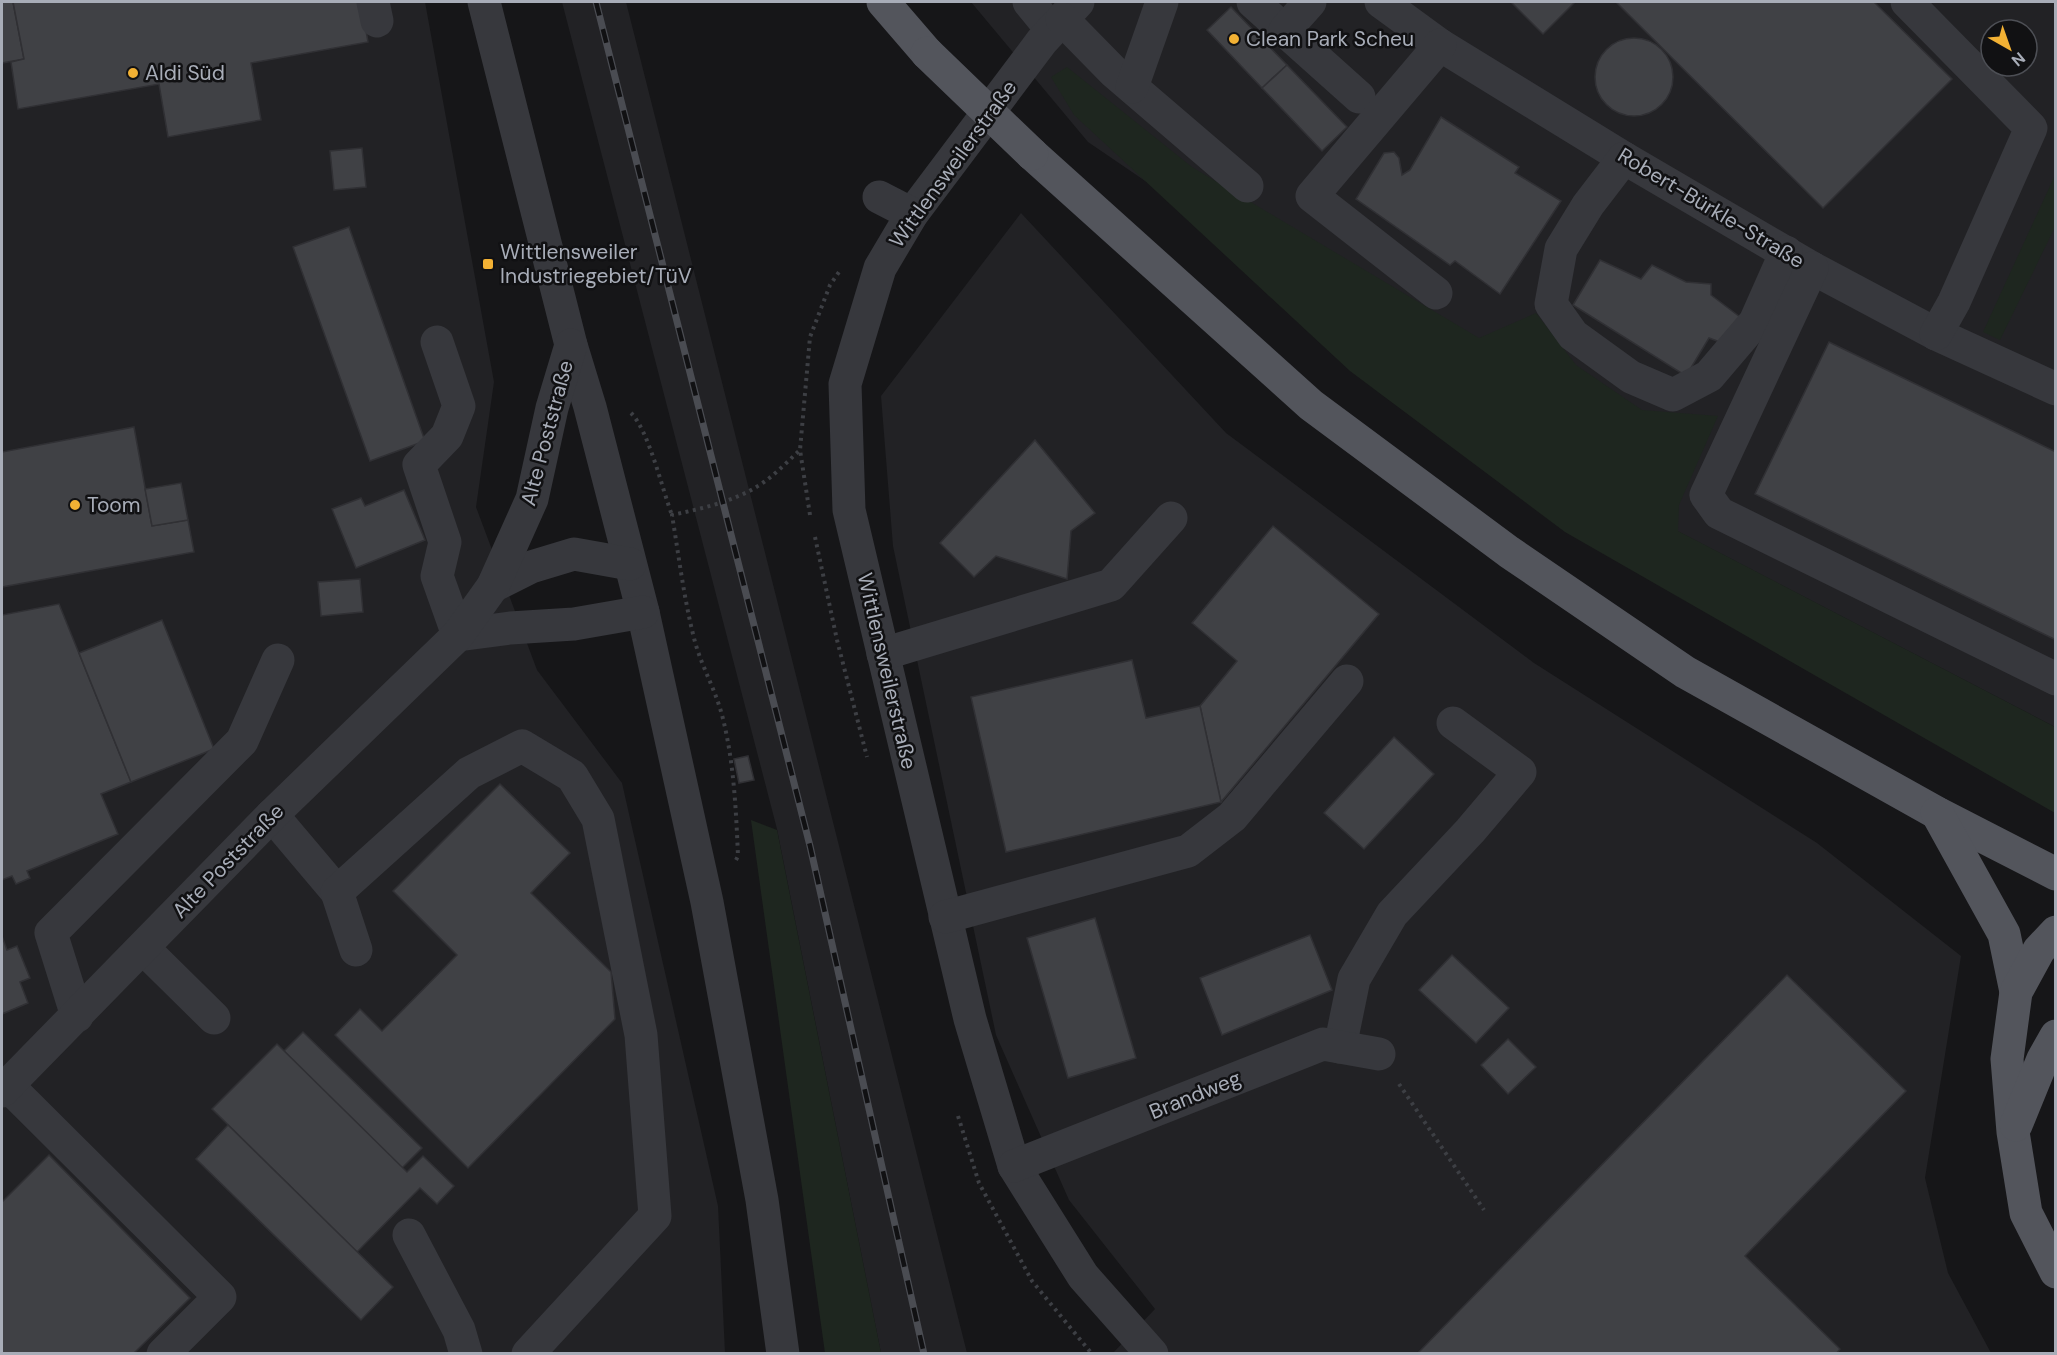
<svg xmlns="http://www.w3.org/2000/svg" width="2057" height="1355" font-family="'DM Sans',sans-serif">
	<rect width="100%" height="100%" fill="#161618"/>
	<g fill="#222225" fill-rule="evenodd">
		<path d="M2,2h423l69,380 -18,125 61,163 85,113 96,423 7,147 -723,1z"/>
		<path d="M562,2h64l341,1351h-86l-104,-524z"/>
		<path d="M971,2h1084v725l-453,-235 -514,-350zM1991,30h36v36h-36z"/>
		<path d="M1021,213l205,220 308,230 283,180 144,113 -36,222 23,95 43,80h-878l42,-44 -86,-109 -73,-165 -103,-489 -12,-150z"/>
	</g>
	<g fill="#1e261f">
		<path d="M1067,67l125,100 287,171 57,-25 40,52 66,45 76,6 -39,89 -1,26 377,196v86l-490,-281 -215,-161 -276,-256 -23,-38z"/>
		<path d="M2055,175v52l-55,113 -17,-8z"/>
		<path d="M751,820l26,10 104,523h-56z"/>
	</g>
	<g fill="#404145" stroke="#303034" stroke-width="1.5">
		<path d="M2,2h11l11,57 -22,4z"/>
		<path d="M13,2h348l7,40 -117,21 10,57 -93,17 -9,-53 -141,25 -7,-47 13,-3z"/>
		<path d="M1511,2h64l-32,32z"/>
		<path d="M1616,2h258l78,77 -129,129z"/>
		<path d="M1231,7l56,58 -25,23 -55,-58z"/>
		<circle cx="1634" cy="77" r="39"/>
		<path d="M1287,65l60,62 -25,24 -60,-63z"/>
		<path d="M1441,117l78,50 -4,6 46,28 -61,93 -45,-33 -5,4 -94,-66 28,-46 10,-1 5,6 3,17 8,-5z"/>
		<path d="M362,148l4,39 -32,3 -4,-39z"/>
		<path d="M349,227l76,214 -55,20 -77,-214z"/>
		<path d="M1600,260l41,19 11,-14 34,17 25,2v11l29,22 -12,28 -19,-7 -23,38 -113,-71z"/>
		<path d="M1829,342l227,110v188l-301,-146z"/>
		<path d="M134,427l18,99 36,-6 6,32 -192,35v-135z"/>
		<path d="M1035,440l60,73 -24,18 -4,48 -71,-23 -22,21 -34,-34z"/>
		<path d="M181,483l7,37 -36,6 -7,-37z"/>
		<path d="M404,490l21,50 -69,28 -24,-59 29,-11 4,8z"/>
		<path d="M1273,526l106,88 -158,188 -21,-96 37,-45 -45,-38z"/>
		<path d="M360,579l3,33 -42,4 -3,-34z"/>
		<path d="M59,604l72,178 -30,12 17,40 -91,37 3,7 -14,6 -4,-8 -10,4v-265z"/>
		<path d="M162,620l52,129 -83,33 -52,-129z"/>
		<path d="M1132,660l14,58 54,-12 21,96 -215,50 -35,-155z"/>
		<path d="M1394,737l40,37 -70,75 -40,-36z"/>
		<path d="M748,756l6,24 -15,3 -5,-24z"/>
		<path d="M500,784l70,69 -39,40 80,79 4,47 -147,149 -133,-133 25,-26 22,22 75,-76 -64,-64z"/>
		<path d="M1095,918l41,140 -68,20 -41,-140z"/>
		<path d="M1310,935l22,55 -110,45 -22,-57z"/>
		<path d="M2,936l5,14 10,-4 13,32 -10,4 8,21 -26,11z"/>
		<path d="M1452,955l57,53 -33,35 -57,-53z"/>
		<path d="M1787,975l119,116 -161,165 95,93 -4,5h-419z"/>
		<path d="M303,1032l119,116 -20,20 -118,-117z"/>
		<path d="M1508,1039l28,28 -28,27 -27,-29z"/>
		<path d="M277,1044l130,128 16,-16 31,30 -17,18 -17,-16 -63,64 -145,-143z"/>
		<path d="M228,1125l165,162 -32,33 -165,-161z"/>
		<path d="M49,1155l141,143 -57,56h-131v-152z"/>
	</g>
	<g fill="none" stroke-linecap="round" stroke-linejoin="round">
		<g stroke="#3d3f44" stroke-width="4" stroke-dasharray="3 4.5" stroke-linecap="butt">
			<path d="M631,413c18,18 31,76 41,102"/>
			<path d="M810,515l-10,-65 10,-113 20,-52 9,-13"/>
			<path d="M815,537l22,103 30,117"/>
			<path d="M736,860l2,-4c-2,-46 -4,-95 -16,-141 -7,-26 -20,-48 -27,-73 -11,-42 -16,-85 -23,-127 32,-7 65,-14 92,-33 13,-9 24,-21 35,-31"/>
			<path d="M1399,1084l85,126"/>
			<path d="M958,1116l21,67 53,98 60,73"/>
		</g>
		<g stroke="#37383d" stroke-width="33">
			<path d="M373,2l4,19"/>
			<path d="M484,2l87,343 19,62 53,205 64,290 55,298 21,154"/>
			<path d="M1029,2l23,28"/>
			<path d="M1078,2l-36,39 -130,173 -32,54 -35,116 4,126 121,509 44,147 69,110 69,78"/>
			<path d="M1253,2l106,95"/>
			<path d="M1381,2l59,43 184,113 188,110 124,66 120,55"/>
			<path d="M1907,2l124,126 -77,174 -18,32"/>
			<path d="M1062,19l52,53 133,114"/>
			<path d="M1285,30l25,-28"/>
			<path d="M1132,87l30,-85"/>
			<path d="M1624,158l-36,47 -27,44 -10,55 22,31 58,42 42,18 36,-19 46,-54 31,-70"/>
			<path d="M879,197l33,17"/>
			<path d="M1812,268l-106,227 13,18 337,166"/>
			<path d="M1436,293l-124,-97 128,-151"/>
			<path d="M437,342l22,64 -12,30 -28,29 26,77 -8,34 21,59"/>
			<path d="M493,586l38,-19 43,-13 56,10"/>
			<path d="M458,635l52,-7 64,-4 69,-12"/>
			<path d="M883,654l228,-69 60,-67"/>
			<path d="M272,815l65,77"/>
			<path d="M945,917l243,-66 44,-34 115,-136"/>
			<path d="M143,948l71,70"/>
			<path d="M356,950l-19,-58 132,-119 53,-27 50,30 26,43 43,216 14,181 -127,138"/>
			<path d="M77,1016l-26,-83 191,-192 36,-81"/>
			<path d="M1340,1047l14,-68 38,-65 78,-83 50,-59 -67,-49"/>
			<path d="M7,1085l213,212 -57,57"/>
			<path d="M2,1091l270,-276 186,-180 35,-49 39,-87 20,-91 19,-63"/>
			<path d="M1014,1166l309,-122 56,10"/>
			<path d="M409,1235l50,95 7,24"/>
		</g>
		<g stroke="#53555c" stroke-width="33">
			<path d="M883,2l44,51"/>
			<path d="M1032,154l279,251 198,147 176,120 252,141 119,61"/>
			<path d="M1937,813l67,121 12,58"/>
			<path d="M2056,932l-17,18 -23,42 -9,67 6,73 13,81 30,59"/>
			<path d="M2016,1125l27,-66 13,-23"/>
		</g>
		<defs>
			<path id="rail" d="M596,2l214,844 114,508"/>
		</defs>
		<use href="#rail" stroke="#4a4c52" stroke-width="7"/>
		<use href="#rail" stroke="#111113" stroke-width="4.5" stroke-dasharray="14" stroke-linecap="butt"/>
		<path stroke="#53555c" stroke-width="33" d="M927,53l105,101"/>
	</g>
	<g fill="#f2b134" stroke="#111113" stroke-width="2">
		<circle cx="1234" cy="39" r="6"/>
		<circle cx="133" cy="73" r="6"/>
		<rect x="482" y="258" width="12" height="12" rx="3"/>
		<circle cx="75" cy="505" r="6"/>
	</g>
	<g text-anchor="middle" dominant-baseline="central" stroke-width="5" stroke-linejoin="round" paint-order="stroke">
		<g font-size="21" fill="#a8adb8" stroke="#111113" text-anchor="start">
			<text x="1246" y="39">Clean Park Scheu</text>
			<text x="145" y="73">Aldi Süd</text>
			<text x="500" y="252">Wittlensweiler<tspan x="500" dy="24">Industriegebiet/TüV</tspan></text>
			<text x="87" y="505">Toom</text>
		</g>
		<g font-size="21" fill="#a8adb8" stroke="#111113">
			<text transform="translate(953 164) rotate(-54)">Wittlensweilerstraße</text>
			<text transform="translate(1711 208) rotate(31)">Robert-Bürkle-Straße</text>
			<text transform="translate(547 433) rotate(-75)">Alte Poststraße</text>
			<text transform="translate(887 671) rotate(77)">Wittlensweilerstraße</text>
			<text transform="translate(228 861) rotate(-46)">Alte Poststraße</text>
			<text transform="translate(1195 1095) rotate(-22)">Brandweg</text>
		</g>
	</g>
	<rect width="2057" height="1355" fill="none" stroke="#a8adb8" stroke-width="6"/>
	<g transform="translate(2009 48) rotate(140)"><circle r="28" fill="#111113" stroke="#4d4f55" stroke-width="1.5"/>
	<path d="M0-4.5L10 22L0 15L-10 22Z" fill="#f2b134"/>
	<text y="-9" font-size="16" font-weight="bold" text-anchor="middle" fill="#a8adb8">N</text>
	</g>
</svg>
